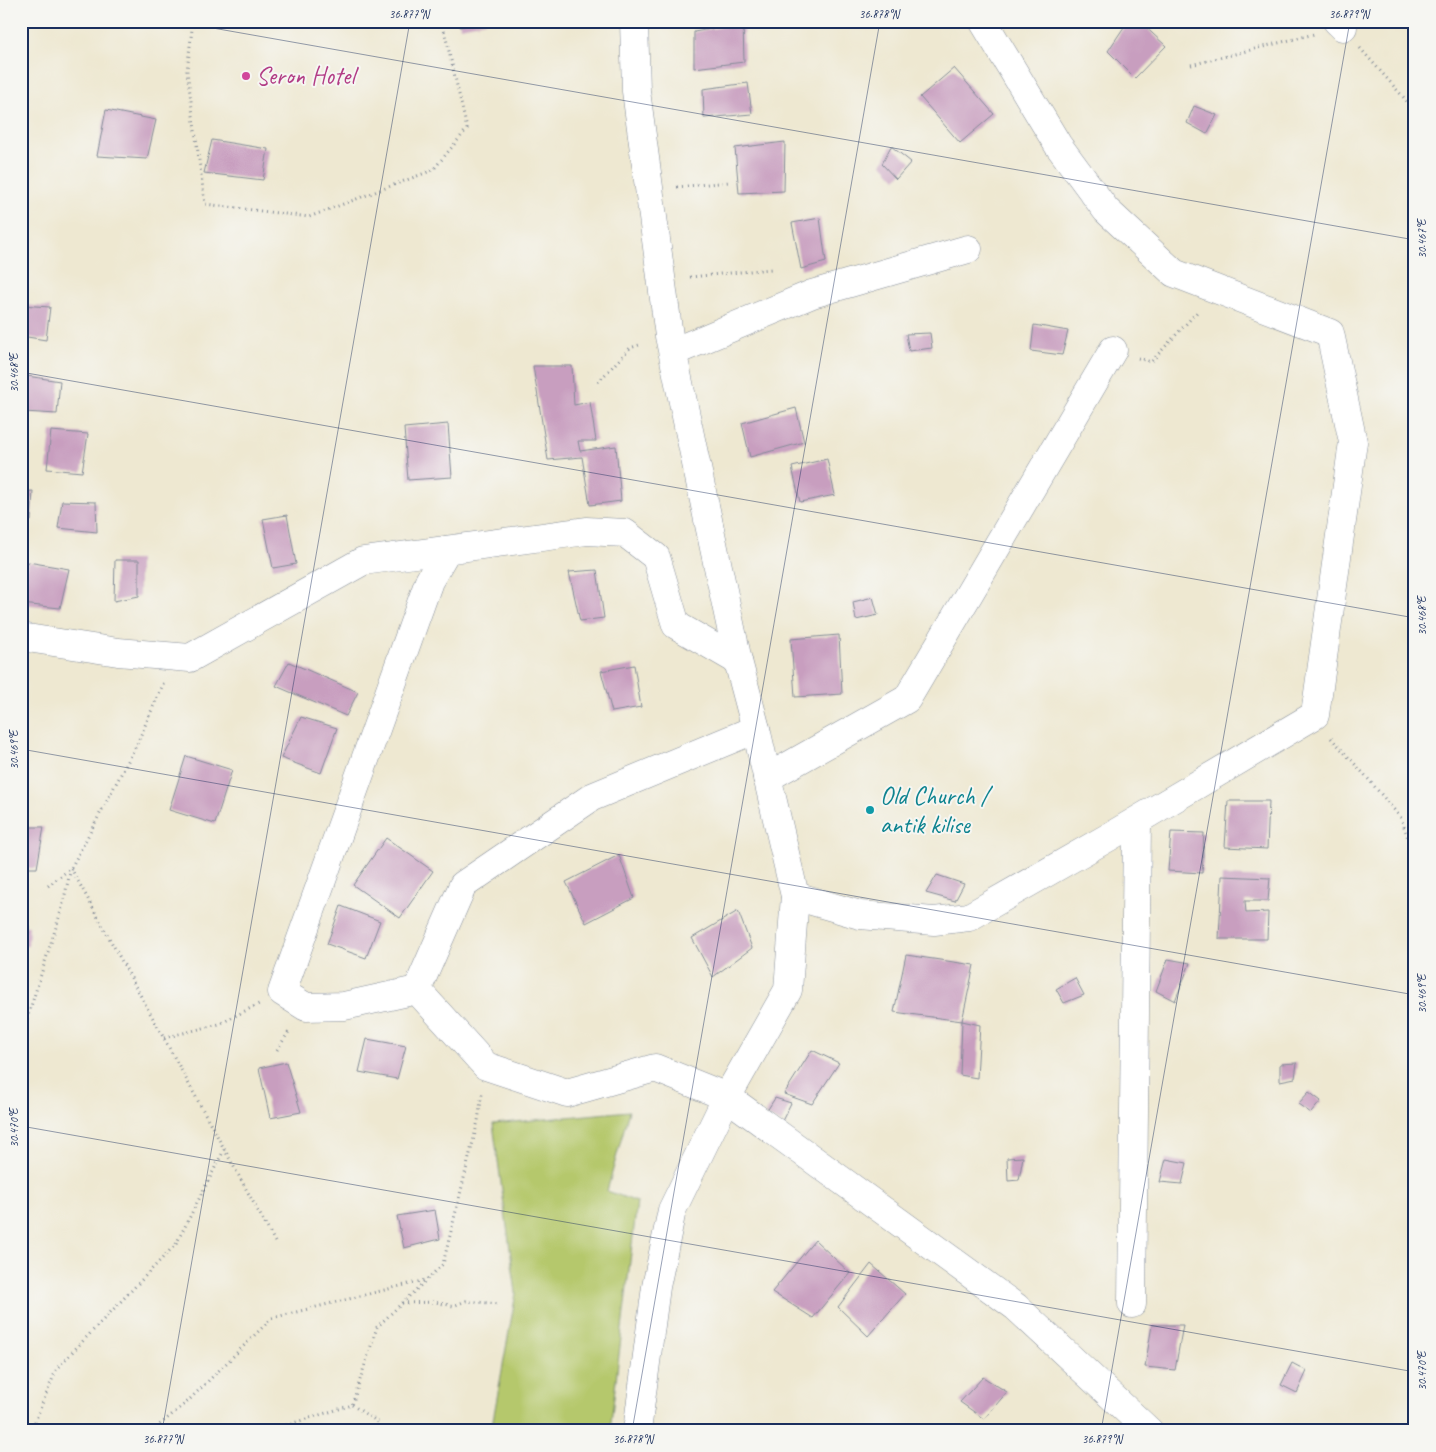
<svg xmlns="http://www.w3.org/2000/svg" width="1436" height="1452" font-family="Caveat,sans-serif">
	<rect width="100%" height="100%" fill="#f6f6f2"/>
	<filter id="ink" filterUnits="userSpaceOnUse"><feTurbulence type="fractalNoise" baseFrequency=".02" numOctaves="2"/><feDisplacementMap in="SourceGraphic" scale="10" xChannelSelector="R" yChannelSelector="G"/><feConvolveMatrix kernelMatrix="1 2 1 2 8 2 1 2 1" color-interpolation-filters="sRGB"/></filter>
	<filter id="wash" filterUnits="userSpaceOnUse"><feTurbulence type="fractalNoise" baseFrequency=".0096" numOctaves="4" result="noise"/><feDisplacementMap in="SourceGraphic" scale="20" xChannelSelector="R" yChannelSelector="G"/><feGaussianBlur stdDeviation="1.12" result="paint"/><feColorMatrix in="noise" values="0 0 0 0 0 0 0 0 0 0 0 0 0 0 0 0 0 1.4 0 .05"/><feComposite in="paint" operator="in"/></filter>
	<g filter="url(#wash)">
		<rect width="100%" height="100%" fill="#eee8d1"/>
		<path fill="#b5c86c" stroke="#687c65" d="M629,1111l-22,80 30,11 -27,229h-119l25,-138 -23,-169z"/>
		<g id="blocks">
			<g fill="#c89ebf">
				<path d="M459,21h27v1l-26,5z"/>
				<path d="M1128,21h11l27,25 -31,32 -27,-27z"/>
				<path d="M743,23l1,39 -50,6v-36z"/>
				<path d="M954,68l40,46 -34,29 -40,-46z"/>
				<path d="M748,83l4,31 -48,4 -1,-29z"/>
				<path d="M1194,106l23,9 -10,19 -20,-11z"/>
				<path d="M106,110l50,10 -9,39 -50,-3z"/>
				<path d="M212,140l56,9 -5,31 -59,-7z"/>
				<path d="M785,142l-1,49 -45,2 -4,-45z"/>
				<path d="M891,146l20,16 -15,17 -14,-15z"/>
				<path d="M820,218l6,44 -25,7 -9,-46z"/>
				<path d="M21,305l29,2 -4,33 -25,-4z"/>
				<path d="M1034,325l34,6 -6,24 -31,-4z"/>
				<path d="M930,333l2,15 -23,3 -3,-17z"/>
				<path d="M533,366h39l2,39 16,-3 6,39h-18l2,10 36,-5 5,55 -31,4 -8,-48 -34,3z"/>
				<path d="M27,376l33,5 -3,33 -33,-2z"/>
				<path d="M796,408l8,34 -54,15 -8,-34z"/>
				<path d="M448,424l4,53 -44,3 -4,-52z"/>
				<path d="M51,431l37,3 -6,38 -35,-3z"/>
				<path d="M827,459l8,36 -35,7 -8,-35z"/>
				<path d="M33,491l-2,30 -10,-2v-27z"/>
				<path d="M62,501l34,1 1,30 -39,-4z"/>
				<path d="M287,515l9,49 -23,4 -10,-49z"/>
				<path d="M115,560h24v36l-25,5z"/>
				<path d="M28,562l41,7 -9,39 -39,-4v-19z"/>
				<path d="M597,570l7,48 -24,3 -11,-49z"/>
				<path d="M873,597l5,18 -22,5 -3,-18z"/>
				<path d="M839,635l3,59 -47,3 -4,-58z"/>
				<path d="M289,662l69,30 -12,24 -70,-30z"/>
				<path d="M634,665l7,42 -29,5 -11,-41z"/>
				<path d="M301,717l36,11 -16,45 -40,-15z"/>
				<path d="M186,756l46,14 -17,54 -46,-14z"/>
				<path d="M1228,801h41l-2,48 -42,-2z"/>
				<path d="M21,827h23l-7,41h-16z"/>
				<path d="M1171,832l33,1 -2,40 -34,-2z"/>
				<path d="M386,838l47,33 -33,47 -47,-33z"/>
				<path d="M619,855l15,43 -48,25 -20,-41z"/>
				<path d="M937,875l27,9 -9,17 -29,-8z"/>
				<path d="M1222,876l48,2 -2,23h-23l1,12 22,-1 -1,27h-48z"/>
				<path d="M341,906l39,15 -14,37 -39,-14z"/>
				<path d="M738,911l14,37 -39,29 -21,-39z"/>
				<path d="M21,926h8l-1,20 -7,1z"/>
				<path d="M906,955l68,10 -12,56 -68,-9z"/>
				<path d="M1168,959l22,4 -15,38 -19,-10z"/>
				<path d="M1075,978l9,17 -20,8 -8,-14z"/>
				<path d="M962,1021l18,4 -3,53 -17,-3z"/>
				<path d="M367,1039l39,7 -9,33 -38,-7z"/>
				<path d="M812,1050l27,13 -27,41 -28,-10z"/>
				<path d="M286,1062l15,50 -31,6 -11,-50z"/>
				<path d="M1297,1063l-2,15 -15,3v-17z"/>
				<path d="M1309,1092l12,9 -10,12 -13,-9z"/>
				<path d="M775,1098l16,5 -10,20 -16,-9z"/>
				<path d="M1023,1157l-4,23 -11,1 -1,-23z"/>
				<path d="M1166,1159l21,4 -5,21 -22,-2z"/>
				<path d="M435,1210l5,29 -36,9 -7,-32z"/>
				<path d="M815,1240l35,33 -37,45 -41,-26z"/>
				<path d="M871,1264l34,30 -37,42 -30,-29z"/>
				<path d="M1152,1325h31l-8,45 -30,-3z"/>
				<path d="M1292,1363l15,8 -10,22 -16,-8z"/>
				<path d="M983,1377l24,15 -23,27 -24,-17z"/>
			</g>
		</g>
	</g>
	<g filter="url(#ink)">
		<use href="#blocks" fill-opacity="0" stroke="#848c98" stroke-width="1"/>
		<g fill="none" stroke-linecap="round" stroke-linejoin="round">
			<defs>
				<g id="minor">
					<path d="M1337,21l6,6"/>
					<path d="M673,352l139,-58 156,-45"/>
					<path d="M447,550l-18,31 -147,411 24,15 38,-1 73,-16 69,76 81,27 88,-25 72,29 289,210 133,124"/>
					<path d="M21,637l97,15 72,6 173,-97 223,-30 39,2 31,24 20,68 62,36"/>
					<path d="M767,778l140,-79 206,-349"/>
					<path d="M795,896l65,19 74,6 35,-4 140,-80 206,-122 38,-273 -23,-109 -156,-60 -68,-63 -48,-65 -75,-124"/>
					<path d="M417,990l46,-105 129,-88 164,-68"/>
					<path d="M1132,1304l5,-483"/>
				</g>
				<path id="tertiary" d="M634,21l2,70 33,245 69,325 18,68 39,167 -7,94 -61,107 -55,113 -16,77 -19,144"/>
			</defs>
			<use href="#minor" stroke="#848c98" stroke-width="29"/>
			<use href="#tertiary" stroke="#848c98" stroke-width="29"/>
			<g stroke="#848c98" stroke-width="3" stroke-dasharray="1 4" stroke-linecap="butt">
				<path d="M193,21l-6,50 18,133 104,13 124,-47 34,-41 -25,-108"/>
				<path d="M1360,48l46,52 9,18"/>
				<path d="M1191,65l123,-31"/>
				<path d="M677,187l52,-5"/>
				<path d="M690,277l81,-8"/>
				<path d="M1138,358l13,4 47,-51"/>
				<path d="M598,382l32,-34 12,-4"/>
				<path d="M1331,738l33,36 37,44 14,40"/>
				<path d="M71,868l204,374"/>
				<path d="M48,886l23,-18 65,-122 28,-64"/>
				<path d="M21,1038l41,-130 9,-40"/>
				<path d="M164,1038l55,-14 40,-20"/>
				<path d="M277,1050l13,-20"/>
				<path d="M402,1303l33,-1 18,4 13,-5 34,3"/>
				<path d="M352,1405l26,17 -2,9"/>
				<path d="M31,1431l26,-63 119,-124 48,-94"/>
				<path d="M152,1431l34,-28 86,-85 153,-38"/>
				<path d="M267,1431l85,-26 25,-78 66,-63 35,-143 4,-27"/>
			</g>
			<use href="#minor" stroke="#fff" stroke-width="28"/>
			<use href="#tertiary" stroke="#fff" stroke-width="28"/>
		</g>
	</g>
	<path fill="none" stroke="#1b2f5e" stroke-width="1" stroke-opacity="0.45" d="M173,21l1242,219M21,372l1394,246M21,749l1394,246M21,1126l1394,246M162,1431l248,-1410M632,1431l248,-1410M1101,1431l249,-1410"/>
	<circle fill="#d1479c" stroke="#f6f6f2" stroke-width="2" cx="246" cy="76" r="5"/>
	<circle fill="#0f9aa8" stroke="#f6f6f2" stroke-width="2" cx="870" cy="810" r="5"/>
	<g text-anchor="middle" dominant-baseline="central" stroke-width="4" stroke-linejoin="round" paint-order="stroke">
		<g font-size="25" fill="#b23c85" stroke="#f6f6f2" text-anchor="start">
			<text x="256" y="76">Seron Hotel</text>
		</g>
		<g font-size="25" fill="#0d838f" stroke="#f6f6f2" text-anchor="start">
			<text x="880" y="796">Old Church /<tspan x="880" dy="29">antik kilise</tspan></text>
		</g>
	</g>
	<rect width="1436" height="1452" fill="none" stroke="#f6f6f2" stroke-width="55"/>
	<rect x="28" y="28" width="1380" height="1396" fill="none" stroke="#1b2f5e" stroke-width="2"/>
	<g font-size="12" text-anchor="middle" fill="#1b2f5e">
		<text x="409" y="18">36.877°N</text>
		<text x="879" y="18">36.878°N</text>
		<text x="1349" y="18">36.879°N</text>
		<text transform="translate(1422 239) rotate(-90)" y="4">30.467°E</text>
		<text transform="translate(14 373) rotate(-90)" y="4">30.468°E</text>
		<text transform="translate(1422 616) rotate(-90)" y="4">30.468°E</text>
		<text transform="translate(14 750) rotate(-90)" y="4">30.469°E</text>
		<text transform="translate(1422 994) rotate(-90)" y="4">30.469°E</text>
		<text transform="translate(14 1128) rotate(-90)" y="4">30.470°E</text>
		<text transform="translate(1422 1371) rotate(-90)" y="4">30.470°E</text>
		<text x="163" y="1443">36.877°N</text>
		<text x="633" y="1443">36.878°N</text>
		<text x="1102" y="1443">36.879°N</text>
	</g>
</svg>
